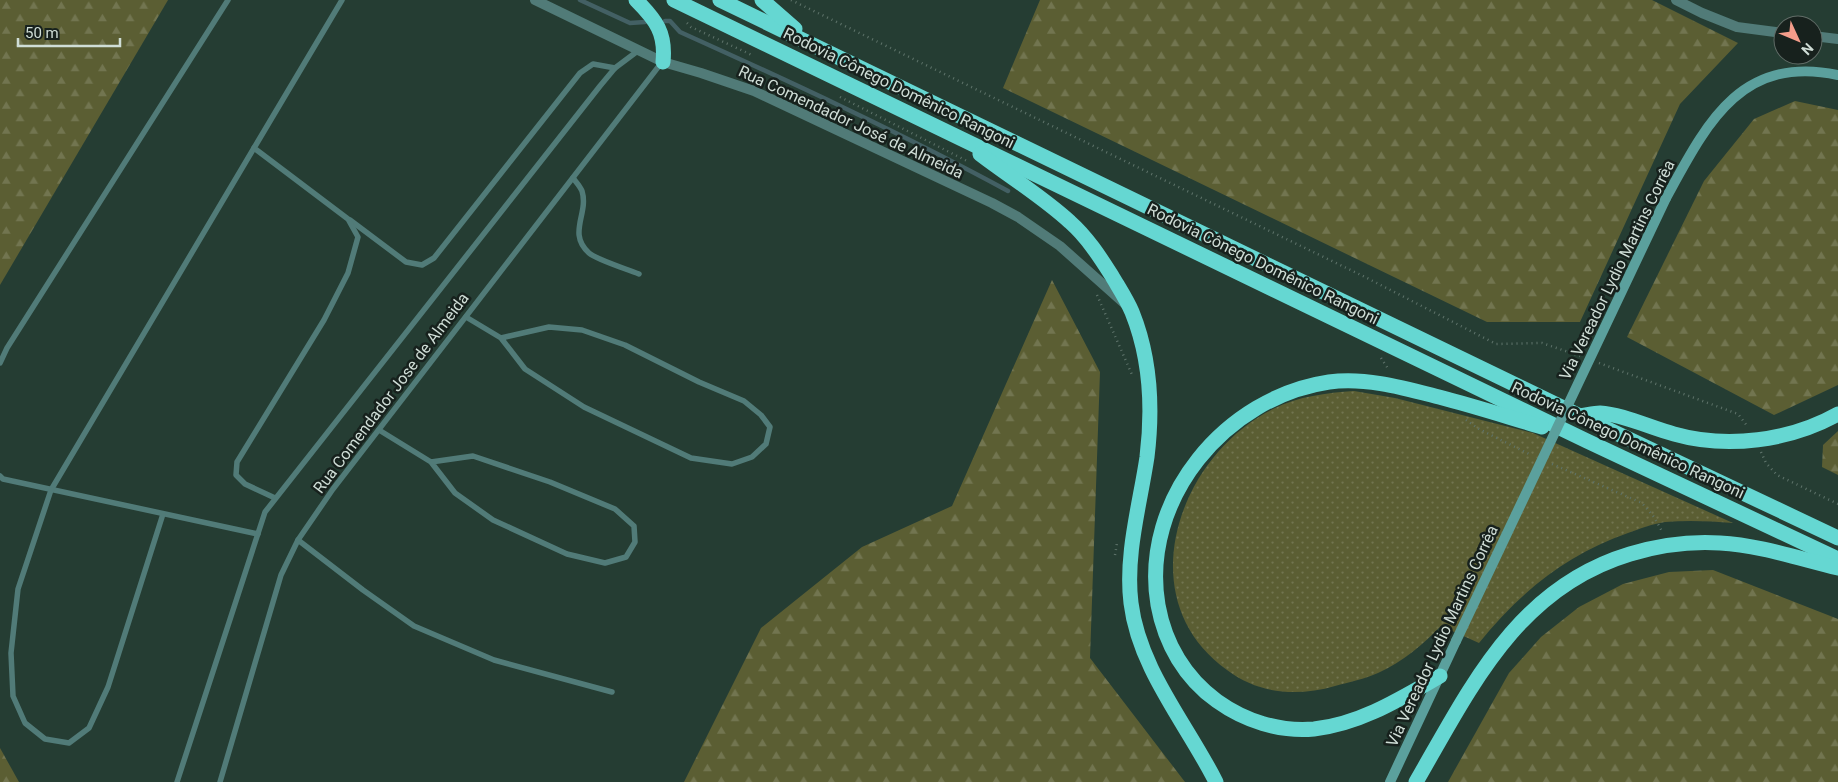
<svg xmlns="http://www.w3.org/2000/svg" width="1838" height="782" font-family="Roboto,sans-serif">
	<defs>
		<pattern id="green-dots" width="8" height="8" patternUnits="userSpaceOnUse" patternTransform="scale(1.25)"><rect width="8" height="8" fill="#5b5e33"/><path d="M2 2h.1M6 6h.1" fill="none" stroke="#727550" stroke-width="1.8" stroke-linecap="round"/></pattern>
		<pattern id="forest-firs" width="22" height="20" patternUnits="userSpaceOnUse" patternTransform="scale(1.25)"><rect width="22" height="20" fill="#5b5e33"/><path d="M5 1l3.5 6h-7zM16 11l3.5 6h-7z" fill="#727550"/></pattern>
	</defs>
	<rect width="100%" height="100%" fill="#253d33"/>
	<path fill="url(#green-dots)" d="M1354,391l41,7 138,35 200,90c-23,-2 -45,-3 -68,-1 -13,2 -26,7 -37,11 -61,21 -109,60 -149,110l-38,-17c-18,18 -38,36 -63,47 -13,6 -29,9 -43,13 -38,11 -76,8 -108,-16 -99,-71 -49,-214 46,-261 26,-13 53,-16 81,-18z"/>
	<g fill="url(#forest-firs)">
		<path d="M0,0h168l-168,285z"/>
		<path d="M1040,0h612l86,43 -58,61 -100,218h-93l-484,-234z"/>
		<path d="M1795,101l43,9v275l-64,30 -147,-78 77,-156 50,-62z"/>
		<path d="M1052,280l48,92 -10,286 95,124h-501l77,-154 101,-81 90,-41z"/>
		<path d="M1838,431v44l-16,-8 1,-22z"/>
		<path d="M1713,570l125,49v163h-390l61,-109 32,-36 38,-30 44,-23 46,-12z"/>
		<path d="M0,748l19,34h-19z"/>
	</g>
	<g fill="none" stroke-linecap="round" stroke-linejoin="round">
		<g stroke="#436064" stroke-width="4.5">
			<path d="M580,0l50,23 15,-1"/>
			<path d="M665,21h5l10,11c111,50 221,101 328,159"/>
		</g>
		<g stroke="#5f746b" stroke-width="2.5" stroke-dasharray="1 4" stroke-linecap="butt">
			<path d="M791,0l572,276 133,68 46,-1 38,13"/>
			<path d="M687,23l4,4 63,29"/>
			<path d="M840,97l129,65"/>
			<path d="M1097,295l36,82"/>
			<path d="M1381,358l8,12"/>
			<path d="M1599,363l139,51 10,13"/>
			<path d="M1466,420l13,9 52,26"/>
			<path d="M1761,452l5,11 11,12 61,29"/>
			<path d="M1552,464l90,39 12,14 9,16"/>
			<path d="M1115,555l2,-12"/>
		</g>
		<g stroke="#517b78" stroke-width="5.5">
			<path d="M573,178c3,4 7,8 9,13 7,23 -15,42 7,62 8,7 38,16 50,21"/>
			<path d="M350,220l56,42 16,3 12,-7 146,-185 13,-9 22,4"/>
			<path d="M466,317l35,21 24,31 59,38 107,51 41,6 20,-7 14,-13 4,-17 -9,-12 -17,-14 -45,-19 -74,-37 -43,-15 -33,-3 -48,11"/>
			<path d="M0,363l7,-15 221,-348"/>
			<path d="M379,430l52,32 24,31 38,27 74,34 38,9 21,-6 9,-15 -1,-16 -19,-17 -65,-27 -77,-26 -42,6"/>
			<path d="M0,476l3,3 255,55"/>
			<path d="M275,498l-30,-14 -9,-9 1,-13 87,-142 24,-47 10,-36 -10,-18 -94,-71 88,-148"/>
			<path d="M163,514l-55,173 -19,41 -20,15 -24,-4 -20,-16 -12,-27 -2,-43 7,-64 33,-99 203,-342"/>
			<path d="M298,540l65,50 51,36 80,34 118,32"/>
			<path d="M177,782l88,-270 335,-426 15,-18 24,-18"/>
			<path d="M220,782l61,-207 17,-35 35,-51 329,-427"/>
		</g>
		<g stroke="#517b78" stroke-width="10">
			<path d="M535,0l128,62 38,11 53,18 238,112 26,14 42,29 64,57"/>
			<path d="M1676,0l26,13 35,14 46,6"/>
			<path d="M1813,36l25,3"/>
		</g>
		<g stroke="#5ba09d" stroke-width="10">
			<path d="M1666,198c40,-73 74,-144 172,-123"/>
			<path d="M1390,782l66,-141"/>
		</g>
		<g stroke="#65d7d2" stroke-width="15">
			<path d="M636,0c20,20 30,33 27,62"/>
			<path d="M674,0l913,441 251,118"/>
			<path d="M720,0l860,416 258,122"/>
			<path d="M762,0l33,29"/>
			<path d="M980,154c30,23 63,43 90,68 17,15 30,35 42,54 7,12 15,24 20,36 19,47 21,96 15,145 -7,47 -22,98 -16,146 8,66 56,121 85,179"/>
			<path d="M1580,416c7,-1 14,-3 20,-3 22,1 51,15 74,21 53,15 116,7 164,-20"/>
			<path d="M1440,676c-40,23 -80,48 -126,53 -35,3 -69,-8 -97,-28 -32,-23 -52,-57 -59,-96 -18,-106 68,-208 171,-223 37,-5 75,6 110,15 35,9 69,20 103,30"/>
			<path d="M1416,782c55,-95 101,-194 214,-228 30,-9 59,-13 90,-11 39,2 80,16 118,25"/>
		</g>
		<path stroke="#5ba09d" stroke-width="10" d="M1456,641l210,-443"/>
	</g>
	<g text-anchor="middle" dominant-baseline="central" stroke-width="5" stroke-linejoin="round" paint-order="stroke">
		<g font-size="16" fill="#cfddd6" stroke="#17211d">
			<text transform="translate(899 88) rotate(26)">Rodovia Cônego Domênico Rangoni</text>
			<text transform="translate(851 122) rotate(25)">Rua Comendador José de Almeida</text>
			<text transform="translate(1263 264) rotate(26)">Rodovia Cônego Domênico Rangoni</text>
			<text transform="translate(1617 270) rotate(-64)">Via Vereador Lydio Martins Corrêa</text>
			<text transform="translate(391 393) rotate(-53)">Rua Comendador Jose de Almeida</text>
			<text transform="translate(1628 440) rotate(25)">Rodovia Cônego Domênico Rangoni</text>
			<text transform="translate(1442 636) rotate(-65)">Via Vereador Lydio Martins Corrêa</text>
		</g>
	</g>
	<g transform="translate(1798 40) rotate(134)"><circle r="24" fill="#17211d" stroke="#616c67"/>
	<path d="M0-4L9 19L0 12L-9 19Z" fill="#f49d8b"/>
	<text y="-8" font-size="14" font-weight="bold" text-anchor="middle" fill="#cfddd6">N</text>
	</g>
	<path d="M18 38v8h102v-8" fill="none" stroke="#cfddd6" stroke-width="2.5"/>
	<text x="25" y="38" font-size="15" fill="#cfddd6" stroke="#17211d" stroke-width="4" paint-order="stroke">50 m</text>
</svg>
